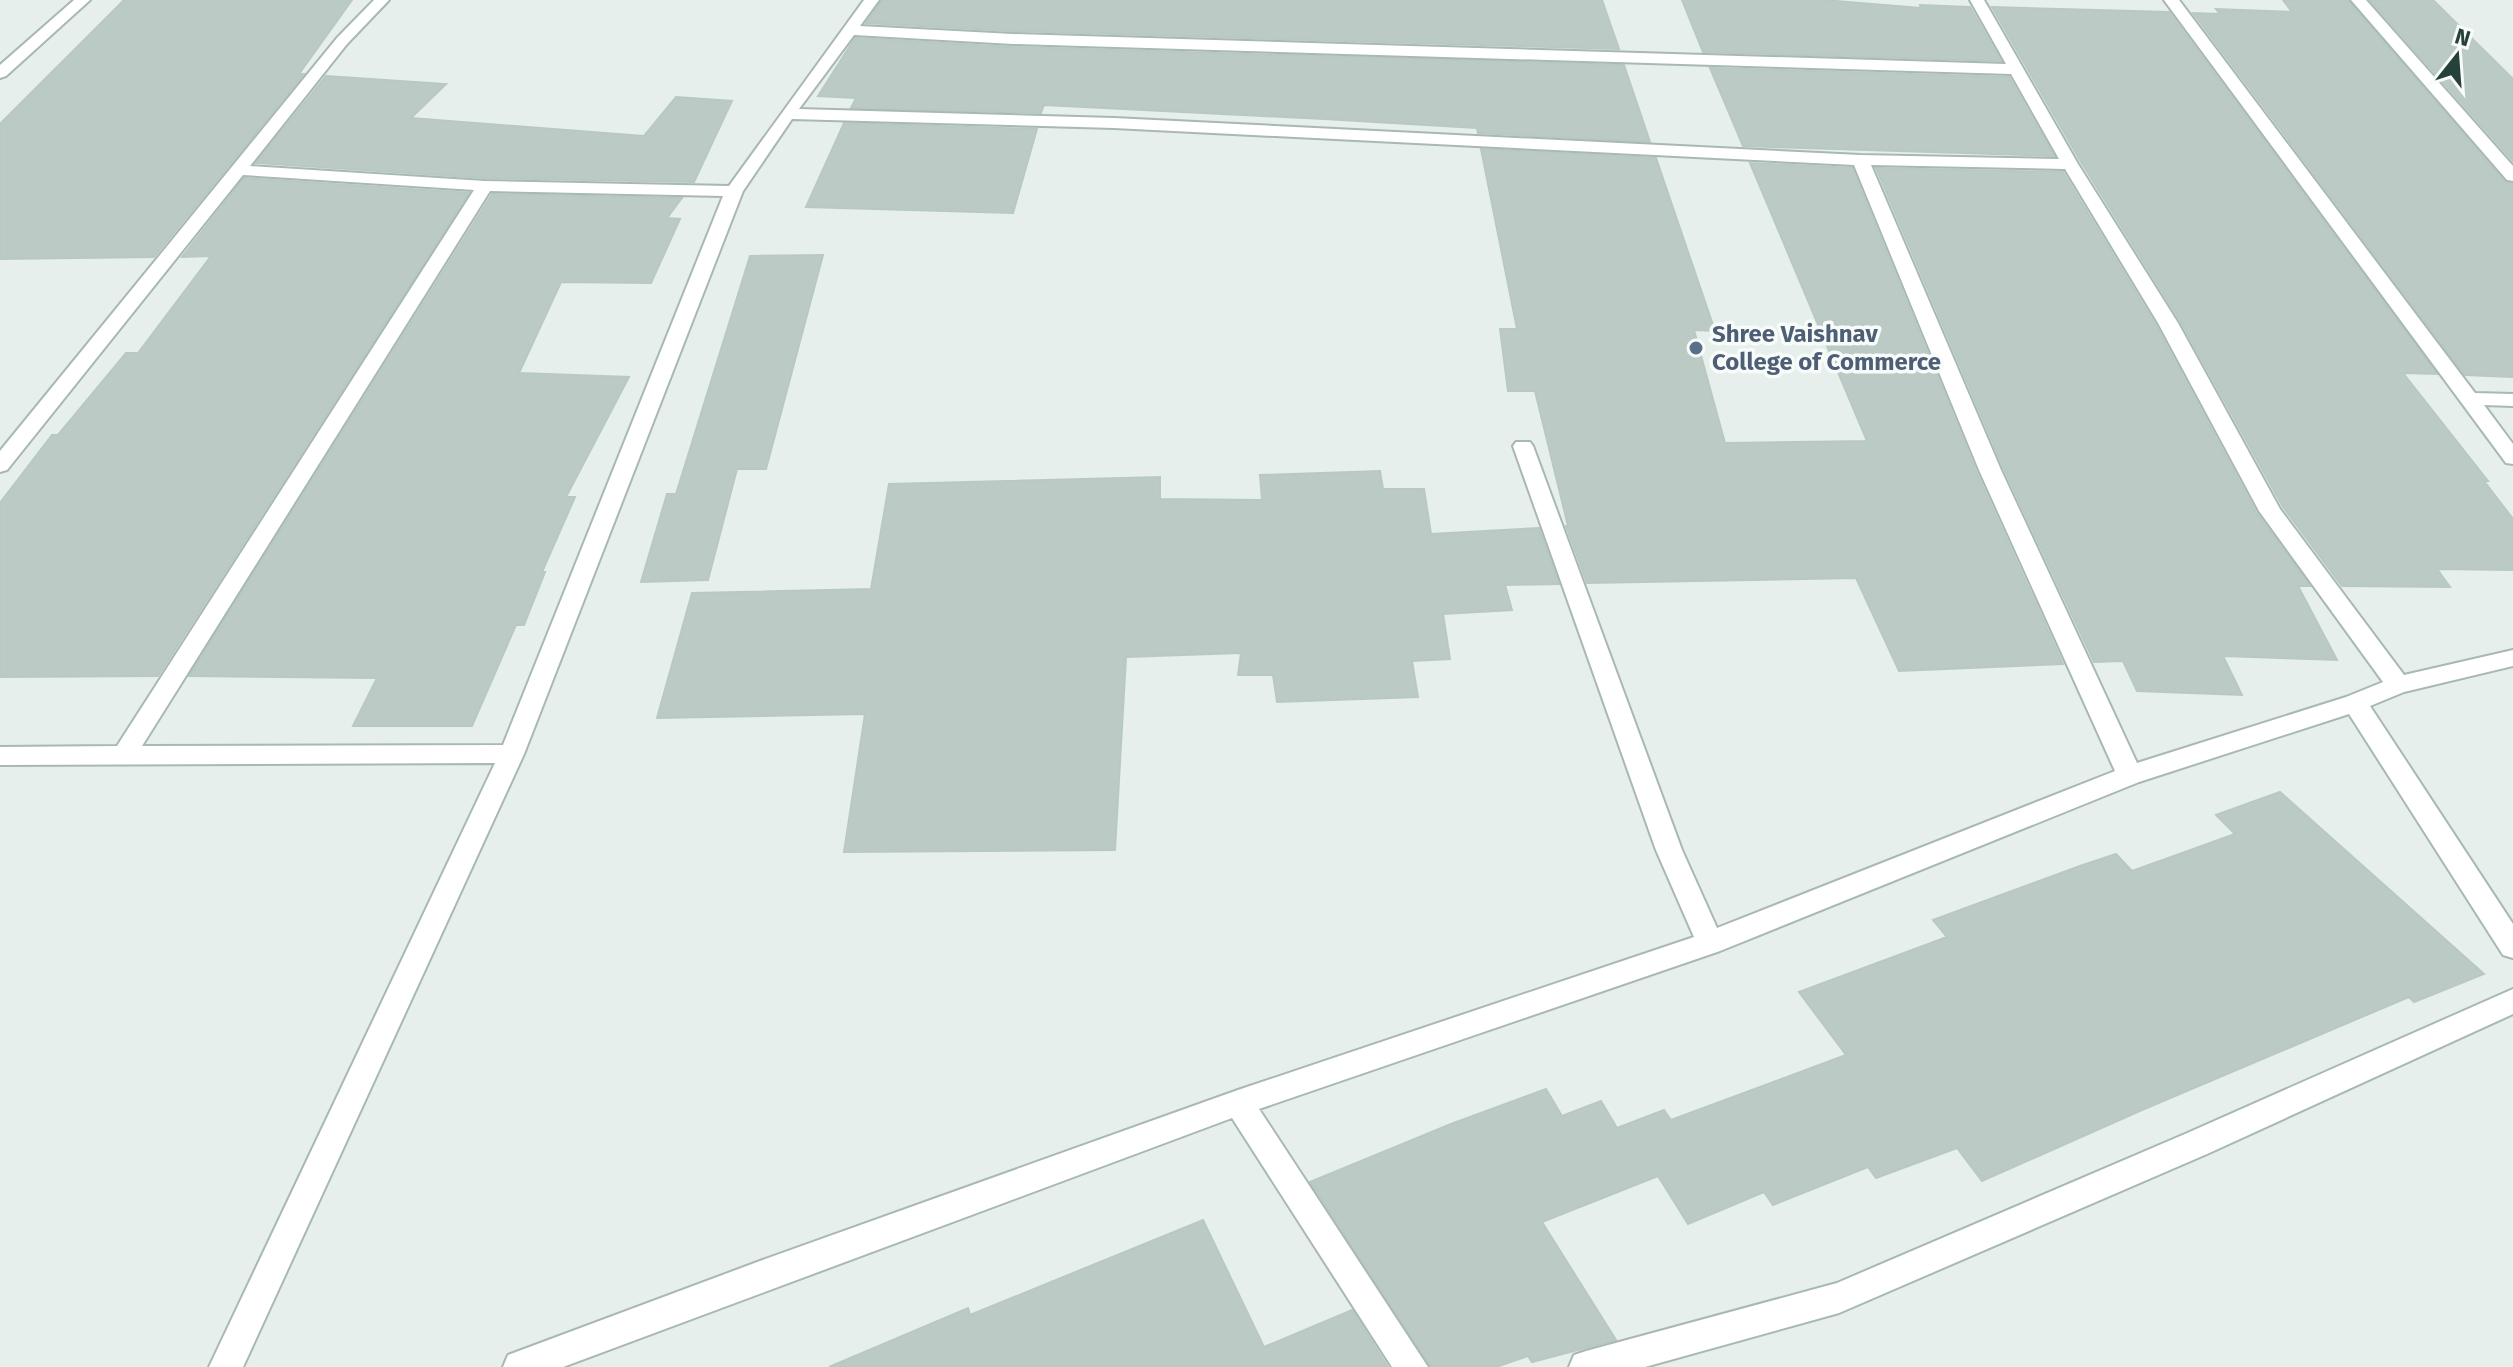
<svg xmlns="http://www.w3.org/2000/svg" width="2513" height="1367" font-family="'Fira Sans',sans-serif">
	<rect width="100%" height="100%" fill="#e6efeb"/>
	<g fill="#bbcac4" stroke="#b8c9c2" stroke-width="2">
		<path d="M124,0h228l-53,74h5l-150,183 -154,2v-135z"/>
		<path d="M882,0h720l17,49 -606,-18 -147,-8z"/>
		<path d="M1682,0h142l97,8 -1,-3 50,2 31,54 -298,-9z"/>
		<path d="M2283,0h65l157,182 8,2v193l-48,-2 -272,-362 27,1 -4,-5 76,3z"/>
		<path d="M2370,0h63l80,79v82z"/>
		<path d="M1992,7l177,5 268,362 -34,-1 85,108h-4l29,38v51l-76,-1 13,18 -108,-1 -59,-79 -102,-185 -100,-160z"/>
		<path d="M855,38l158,9 611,18 26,77 -172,-9 -1,-5 -153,-9 -280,-14 -3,8 -190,-5 5,-10 -38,-2z"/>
		<path d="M1710,68l299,9 45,79 -311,-10z"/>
		<path d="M326,76l120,8 -35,34 233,18 32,-39 56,4 -38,81 -209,-4 -229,-15z"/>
		<path d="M844,123l193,6 -24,84 -207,-6z"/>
		<path d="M1481,149l175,9 59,173 -21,-1 31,113 142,-2 -117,-278 102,5 124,303 87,193 -164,7 -43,-93 -269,5 -21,-57h2l-33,-135h-27l-8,-62h17z"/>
		<path d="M1876,168l187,4 92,152 101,188 54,74h-12l39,74 -114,-4 19,39 -105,-4 -14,-30 -29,1 -90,-193z"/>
		<path d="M244,178l225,15 -311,483 -158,1v-174l52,-68h6l68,-82h12l73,-97 -29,1z"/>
		<path d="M492,194l190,4 -15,20 13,1 -29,64 -90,-1 -42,91 110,4 -63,120h9l-33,75h3l-21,53h-8l-44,101h-119l24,-48 -188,-2z"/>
		<path d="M823,255l-57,214h-29l-29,111 -67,2 26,-88h9l74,-238z"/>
		<path d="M1380,471l3,18h41l7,45 108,-6 20,56 -54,1 7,25 -69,4 7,45 -38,2 6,36 -141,5 -4,-27h-35l3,-22 -115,4 -11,193 -271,2 21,-138 -208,4 35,-125 179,-4 18,-105 271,-7v22l102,1 -2,-25z"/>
		<path d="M2280,792l204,182 -70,28 -5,-5 -267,113 -160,71 -25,-33 -81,30 -8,-11 -95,38 -9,-13 -76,32 -30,-48 -116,46 74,118 -84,22 -4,-6 -32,11h-65l-121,-185 141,-58 95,-35 16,27 39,-15 16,27 47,-18 7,10 175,-65 -47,-63 148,-55 -14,-17 147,-54 36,-12 16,17 103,-37 -19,-19z"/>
		<path d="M1203,1220l61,127 88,-37 36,57h-559l139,-59 2,7z"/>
	</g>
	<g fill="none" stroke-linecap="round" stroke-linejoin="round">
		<defs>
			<g id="minor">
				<path d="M74,0h16l-84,76 -6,2v-13z"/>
				<path d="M374,0h15l-42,44 -97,122 235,15 244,5 135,-186h15l-19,26 153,8 993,30 -36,-64h14l94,164 100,159 102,186 124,166 109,-25v16l-109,26 -34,14 143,218v34l-10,-3 -154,-241 -210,68 -419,169 -461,158 169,258h-36l-160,-249 -669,249h-60l5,-12 260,-97 470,-168 456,-153 -38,-87 -143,-404 3,-4h14l3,4 149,404 35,78 398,-157 -136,-301 -125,-305 -740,-37 -322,-9 -49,72 -219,563 -281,613h-34l286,-604 -495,2v-18l117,-1 357,-556 -231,-15 -236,295 -7,2v-21l337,-413zM854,35l159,9 998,30 48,85 -199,-4 -746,-37 -315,-9zM1871,165l194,4 93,154 101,188 124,171 -37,15 -209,66 -136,-293zM490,191l233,5 -220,549 -361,1z"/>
				<path d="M2164,0h15l296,393 38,1v12l-29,-1 29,39v20l-7,-1z"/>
				<path d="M2351,0h15l147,166v15l-6,-1z"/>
				<path d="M2513,989v25l-306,140 -368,159 -194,54h-76l5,-12 12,-4 251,-68 348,-149z"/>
			</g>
		</defs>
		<use href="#minor" stroke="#a8b8b2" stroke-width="4"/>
		<use href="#minor" fill="#fff" fill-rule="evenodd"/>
	</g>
	<circle fill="#5c6f8a" stroke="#f7fbf9" stroke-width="3" cx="1696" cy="348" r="8"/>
	<g text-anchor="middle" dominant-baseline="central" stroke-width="7" stroke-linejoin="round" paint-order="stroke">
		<g font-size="24" font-weight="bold" fill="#4e5e75" stroke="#f7fbf9" text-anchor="start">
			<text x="1712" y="334">Shree Vaishnav<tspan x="1712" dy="28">College of Commerce</tspan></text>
		</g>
	</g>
	<g transform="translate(2457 56) rotate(17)" stroke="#f7fbf9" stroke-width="6" paint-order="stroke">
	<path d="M0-6L14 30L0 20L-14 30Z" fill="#24423a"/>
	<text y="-12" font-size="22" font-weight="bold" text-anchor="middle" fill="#24423a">N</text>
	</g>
</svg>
